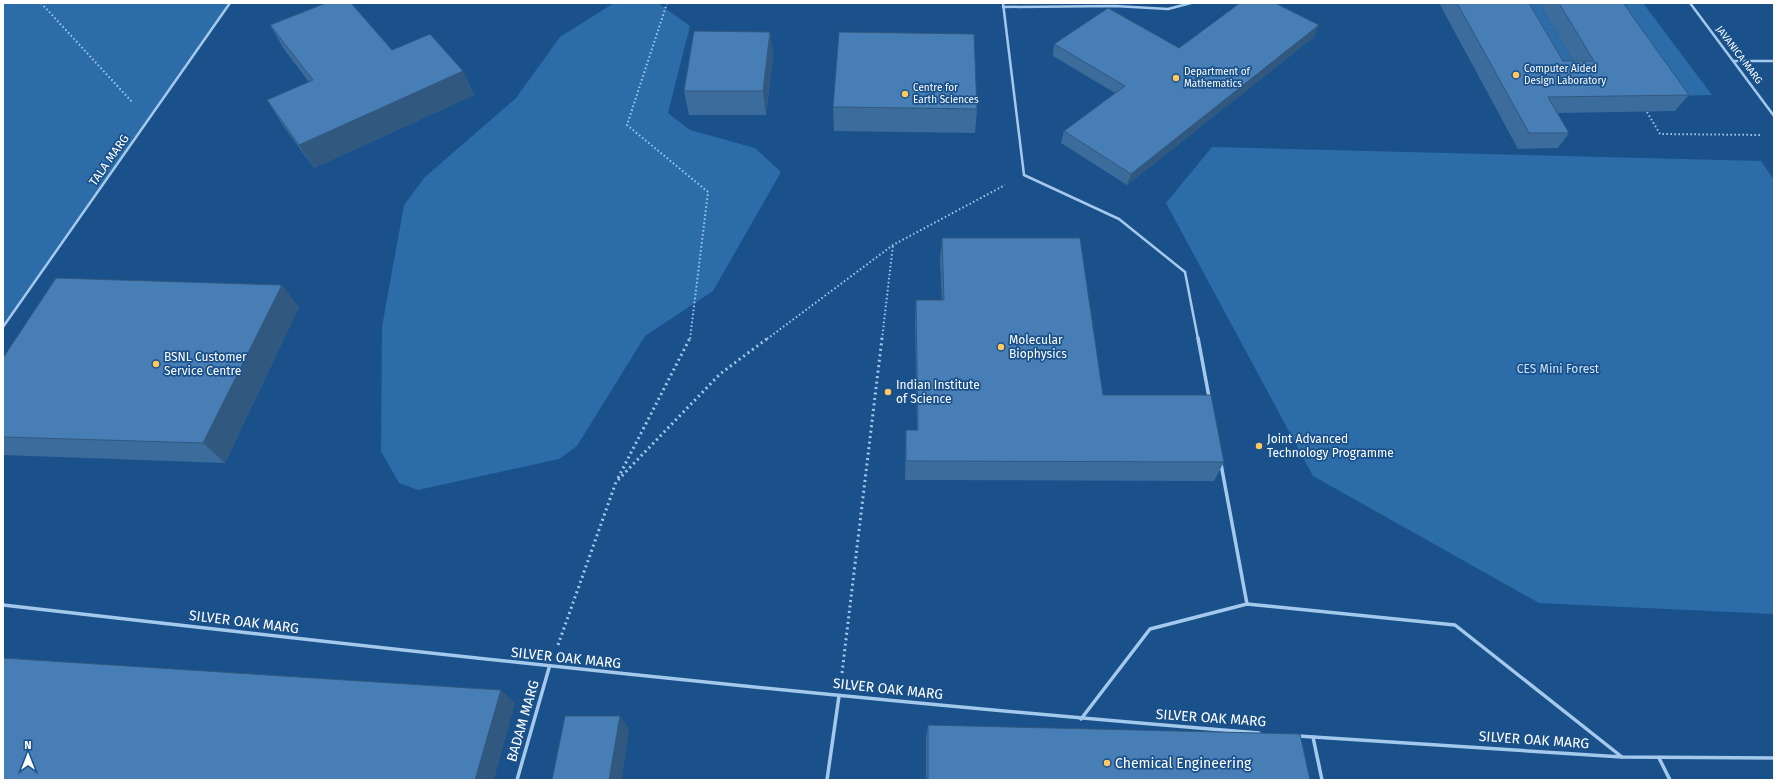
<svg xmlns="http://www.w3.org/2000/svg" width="1777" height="783" font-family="'Fira Sans',sans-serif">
	<rect width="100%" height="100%" fill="#1a518a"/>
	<g fill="#2c6ca9">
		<path d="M3,3h227l-227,324z"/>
		<path d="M614,3h44l32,23 -22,87 22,17 65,18 26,24 -68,119 -68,45 -68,110 -18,13 -141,31 -19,-7 -18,-32 1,-124 22,-122 21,-28 91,-79 44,-61z"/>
		<path d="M1510,3h29l44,75h-31z"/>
		<path d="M1605,3h38l69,92 -41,1z"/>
		<path d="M1212,147l549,14 13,19v434l-235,-11 -226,-127 -147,-273z"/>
	</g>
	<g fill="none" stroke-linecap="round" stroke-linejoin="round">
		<g stroke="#a4c9ed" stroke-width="2" stroke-dasharray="1.5 2.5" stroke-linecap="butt">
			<path d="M41,3l92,100"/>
			<path d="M667,3l-40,122 81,67 -18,147"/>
			<path d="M1647,112l13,22 102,1"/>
			<path d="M767,339l126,-94 112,-60"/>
			<path d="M882,339l11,-94"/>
		</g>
		<g stroke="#a4c9ed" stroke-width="3" stroke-dasharray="2 3.5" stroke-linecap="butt">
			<path d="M618,478l72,-140"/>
			<path d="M558,645l58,-163 104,-108 48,-36"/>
			<path d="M842,673l40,-335"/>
		</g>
		<g stroke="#a4c9ed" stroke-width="2.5">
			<path d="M1003,3l21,172 95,44 66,53 13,67"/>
			<path d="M1690,3l84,113"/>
			<path d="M1003,7l112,-1 53,3 23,-6"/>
			<path d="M1734,61h40"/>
			<path d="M3,327l227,-324"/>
		</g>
		<g stroke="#a4c9ed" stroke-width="3.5">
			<path d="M1198,338l11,59"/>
			<path d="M1221,464l26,140"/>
			<path d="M3,605c418,48 836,94 1256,128"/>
			<path d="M1081,719l69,-90 97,-25 208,21 167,132"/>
			<path d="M1298,736l324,21 152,1"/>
			<path d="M1313,737l9,43"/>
			<path d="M1659,758l11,22"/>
			<path d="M517,780l32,-112"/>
			<path d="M827,780l12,-84"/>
		</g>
	</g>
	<g fill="#3c6c9c">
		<path d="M1439,3h90l34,58h10l-34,-58h84l66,92 -14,16 -117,2 11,20 -11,15 -40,1z"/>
		<path d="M270,25l122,25 71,21 11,24 -160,73 -32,-44 -15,-24 42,-18 -25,-33z"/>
		<path d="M770,32l3,24 -7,59h-77l-5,-24z"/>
		<path d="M1314,37l-187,148 -66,-42 3,-12 51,-38 -62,-37 1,-12 125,4z"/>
		<path d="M833,107l144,2 -2,24 -141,-2z"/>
		<path d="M942,238l161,157 121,67 -10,19 -309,-1 1,-50h11l-2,-109 1,-21h26l-2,-40z"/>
		<path d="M299,307l-74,156 -222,-8v-97z"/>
		<path d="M928,725l382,55h-384v-43z"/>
	</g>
	<g fill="#31587f">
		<path d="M1319,25l-5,12 -187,148 4,-11z"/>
		<path d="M770,32l3,24 -7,59 -3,-24z"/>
		<path d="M463,71l11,24 -160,73 -15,-23z"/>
		<path d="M282,285l17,22 -74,156 -22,-20z"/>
		<path d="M501,690l14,13 -21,77h-19z"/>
		<path d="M620,716l9,13 -7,51h-13z"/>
	</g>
	<g fill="#467eb5" stroke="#31587f">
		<path d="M326,3h25l41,47 38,-16 33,37 -164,74 -32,-45 46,-20 -43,-55z"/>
		<path d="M1240,3h35l44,22 -188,149 -67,-43 61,-45 -71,-42 54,-36 71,40z"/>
		<path d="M1457,3h72l34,58h31l-35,-58h64l66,92 -141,2 21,36h-40z"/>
		<path d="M694,31l76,1 -7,59h-79z"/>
		<path d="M839,32l135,2 3,75 -144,-2z"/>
		<path d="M942,238h138l23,157h108l13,67 -318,-1v-31h12l-2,-130h28z"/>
		<path d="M56,278l226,7 -79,158 -200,-6v-79z"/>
		<path d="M3,658l498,32 -26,90h-472z"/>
		<path d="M565,716h55l-11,64h-57z"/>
		<path d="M928,725l372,9 10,46h-382z"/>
	</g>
	<g fill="#ffc860" stroke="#1a518a" stroke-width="1.5">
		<circle cx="1516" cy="75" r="4"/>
		<circle cx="1176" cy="78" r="4"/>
		<circle cx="905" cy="94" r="4"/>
		<circle cx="1001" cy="347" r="4"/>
		<circle cx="156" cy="364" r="4"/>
		<circle cx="888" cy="392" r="4"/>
		<circle cx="1259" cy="446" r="4"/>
		<circle cx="1107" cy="763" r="4"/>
	</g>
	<g text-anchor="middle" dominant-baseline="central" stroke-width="3.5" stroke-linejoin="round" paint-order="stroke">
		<g font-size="10" fill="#fff" stroke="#1a518a">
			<text transform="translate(1739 55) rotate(53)">JAVANICA MARG</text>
		</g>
		<g font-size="10" fill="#fff" stroke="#1a518a" text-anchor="start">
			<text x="1524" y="69">Computer Aided<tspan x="1524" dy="12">Design Laboratory</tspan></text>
			<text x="1184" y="72">Department of<tspan x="1184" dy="12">Mathematics</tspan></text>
			<text x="913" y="88">Centre for<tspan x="913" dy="12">Earth Sciences</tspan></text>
		</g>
		<g font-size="12" fill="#fff" stroke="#1a518a">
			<text transform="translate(109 160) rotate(-55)">TALA MARG</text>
		</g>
		<g font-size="12" fill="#fff" stroke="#1a518a" text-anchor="start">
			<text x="1009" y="340">Molecular<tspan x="1009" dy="14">Biophysics</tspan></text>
			<text x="164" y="357">BSNL Customer<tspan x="164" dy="14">Service Centre</tspan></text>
			<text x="896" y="385">Indian Institute<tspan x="896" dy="14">of Science</tspan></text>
			<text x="1267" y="439">Joint Advanced<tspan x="1267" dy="14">Technology Programme</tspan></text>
		</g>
		<g font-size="12" fill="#c9e2fa" stroke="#1a518a">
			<text x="1558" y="369">CES Mini Forest</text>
		</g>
		<g font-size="14" fill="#fff" stroke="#1a518a">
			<text transform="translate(244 622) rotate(7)">SILVER OAK MARG</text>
			<text transform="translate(566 658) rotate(6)">SILVER OAK MARG</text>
			<text transform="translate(888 689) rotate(6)">SILVER OAK MARG</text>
			<text transform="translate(1211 718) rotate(4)">SILVER OAK MARG</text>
			<text transform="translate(523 721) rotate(-74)">BADAM MARG</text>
			<text transform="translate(1534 740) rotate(4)">SILVER OAK MARG</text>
		</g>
		<g font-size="14" fill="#fff" stroke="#1a518a" text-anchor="start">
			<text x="1115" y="763">Chemical Engineering</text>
		</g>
	</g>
	<rect width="1777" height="783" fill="none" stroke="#ffffff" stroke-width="8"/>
	<g transform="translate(28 755)" stroke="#1a518a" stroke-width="3" paint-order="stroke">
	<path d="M0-3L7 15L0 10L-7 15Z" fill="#ffffff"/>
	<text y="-6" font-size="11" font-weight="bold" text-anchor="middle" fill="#ffffff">N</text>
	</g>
</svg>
